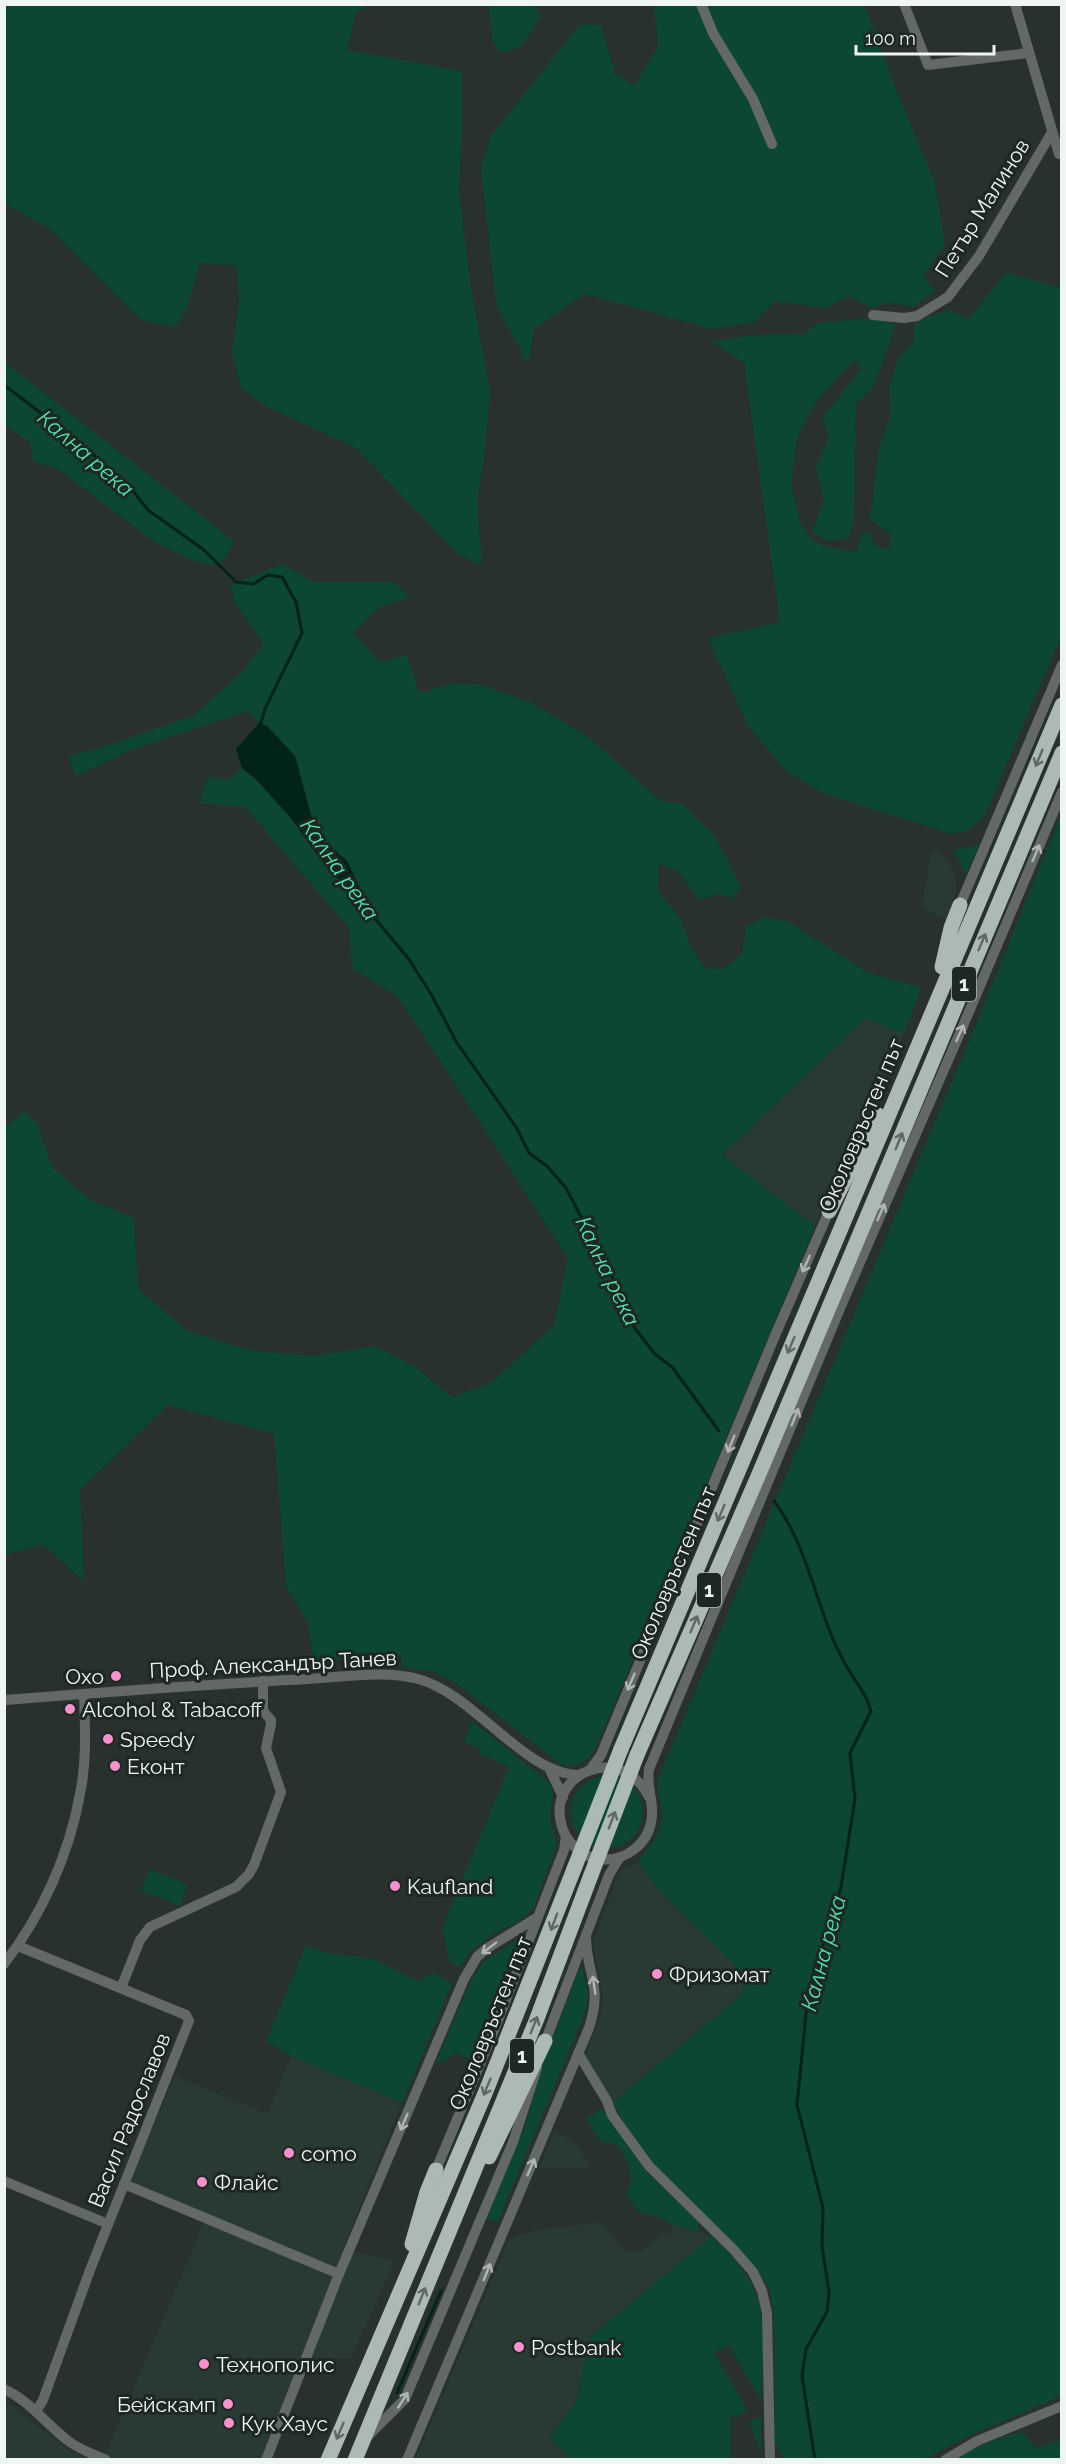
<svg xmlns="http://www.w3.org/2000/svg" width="1066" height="2464" font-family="Raleway,sans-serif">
	<rect width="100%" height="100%" fill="#28312d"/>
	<g fill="#293a32">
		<path d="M938,850l11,12 6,12 1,17 -9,29 -25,-12 9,-57z"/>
		<path d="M866,1018l38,16 -89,192 -94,-70z"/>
		<path d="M638,1862l19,26 90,88 -7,20 -127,106 -28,-46 17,-47 1,-13 -10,-54 24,-64 5,-8z"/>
		<path d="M291,2056l111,47 -59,146 52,12 -44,97h-45l-40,101h-163l103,-241 -77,-35 46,-107 92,38z"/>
		<path d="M555,2131l23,14 13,24 -52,-1z"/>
		<path d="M600,2222l27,30h13l22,-18 8,-1 2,-8 40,11 -121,100 -15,66 -26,36 23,21 -158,1 95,-222 23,-7z"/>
		<path d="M5,2401l62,48 22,10h-84z"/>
	</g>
	<g fill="#0c4733">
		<path d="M5,4l364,1 -13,8 -9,37 115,21v56l-3,64 12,98 19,102 -6,67 -7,42 5,65 -23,-10 -103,-107 -91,-42 -24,-18 -9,-35 7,-51 -2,-36 -37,-3 -12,41 -12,23 -35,-7 -91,-91 -45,-25z"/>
		<path d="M488,5h45l8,11 -20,31 -21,6 -7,-11z"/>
		<path d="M654,5h211l29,79 41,99 10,62 -22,31 12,15 -21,15 -27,-3 -15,5 -24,-12 -22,12 -51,-7 -20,21 -43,7 -127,-35 -51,35 -6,36 -32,-61 -15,-135 9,-32 90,-113 21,1 14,49 20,11 23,-39z"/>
		<path d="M1007,272l54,16 1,108 -3,3 3,10 -1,227 -77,181 -18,14 -14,3 -130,-41 -36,-22 -38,-45 -40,-88 72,-16 -36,-259 -33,-22 41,-6 51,-1 15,-11 50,-5 28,6 -22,62 -18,18 -2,116 -6,18 -21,3 -15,-9 12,-32 -8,-33 13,-31 -7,-18 39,-49 -6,-10 -38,41 -20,37 -6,47 10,40 11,16 13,6 31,6 6,-19h8l6,13 14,3 1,-15 -21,-15 9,-70 12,-35 -2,-26 9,-29 16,-18v-17l15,-8 21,-6 18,9z"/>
		<path d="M4,362l231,180 -16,24 -25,-5 -40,-19 -96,-73 -25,-8 -3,-19 -25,-17z"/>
		<path d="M283,564l31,18h79l17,15 -32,11 -25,25 27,29 27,-7 12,38 33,-10 29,2 51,18 54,32 74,65 22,4 33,32 26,51 -8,11 -14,-4 -20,6 -20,-28 -20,-8 -1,27 23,28 9,26 15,23 19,1 18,-16 4,-26 17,-10 24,4 82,52 52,15 -17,46 -38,-16 -144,137 93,71 -221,526c-9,10 -18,16 -32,13l-109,-84 -18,-9 -33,-5 -1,-11 -87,5 -7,-41 -21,-34 -12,-152 -106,-29 -88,85 4,92 -41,-38 -38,11 -1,-428 21,-16 12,12 15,44 38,33 44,18 4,70 48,42 63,20 63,6 63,-10 38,19 39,32 40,-15 62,-57 14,-67 -169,-260 -47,-30 -3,-40 -104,-121 -46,-4 9,-26 21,3 13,-12c49,40 80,98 125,141l-20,-47 -22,-20 -12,-20 -18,-66 -28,-30 -8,-3 -11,-12 -120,40 -52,25 -8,-20 35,-9 91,-32 50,-45 19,-27 -28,-40 -5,-18z"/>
		<path d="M1061,815v1581l-97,42 -39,21h-141l-9,-17 -1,-128 -5,-26 -12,-19 -85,-82 -39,-47 -20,-38 127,-106 7,-19 -90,-89 -19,-26c14,-17 28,-33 23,-57 -3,-12 -5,-16 -2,-28l313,-743z"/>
		<path d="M979,845l-13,30 -13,-25z"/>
		<path d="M472,1721l79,63 2,9 -3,26 7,25 -24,65 -8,8 -35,19 -20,16 -10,15 -10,-5 -8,-34 67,-161 -30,-13 2,-5 -17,-7z"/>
		<circle cx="607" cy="1812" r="36"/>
		<path d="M150,1869l38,16 -8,21 -39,-16z"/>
		<path d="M521,1937l-50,123 -14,-7 -22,12 36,-85 13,-19z"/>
		<path d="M306,1945l18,7 50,7 43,22 16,-8 19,10 -50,120 -111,-47 -25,-15z"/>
		<path d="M581,1965l7,26 -2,19 -88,211 -12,-2 39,-93 18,-63z"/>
		<path d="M603,2108l43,64 53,50 -1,10 -26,-7 -6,-5 -28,-9 -12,-16 5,-13 -2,-15 -6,-14 -7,-9 -16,-3 -14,-22z"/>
		<path d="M712,2236c12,13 27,26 36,42 22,36 14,82 13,122l-32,-55 -15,8 34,58 -18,7 1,39h5v2h-163l-24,-21 27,-36 15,-66z"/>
		<path d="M757,2418l4,3v34l-11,-31v-4z"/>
		<path d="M1015,2433h8l13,15 25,-8v19l-103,1 12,-11z"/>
	</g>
	<path fill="#022418" d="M259,723l8,3 28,30 18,66 12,20 22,19 14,29 6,21 -49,-55 -29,-40 -33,-37 -14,-11 -6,-19z"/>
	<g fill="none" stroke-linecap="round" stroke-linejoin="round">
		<g stroke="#022418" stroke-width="3">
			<path d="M4,385l75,57 50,44 19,24 56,40 32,32 17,2 15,-9 14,2 14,25 6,31 -37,76 -5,17"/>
			<path d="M367,909l41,49 23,36 26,49 59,84 13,26 18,13 19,22 55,106 10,29 24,31 17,13 47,64"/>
			<path d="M774,1501c36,48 42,110 70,161 9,17 22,30 27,49l-21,42 5,46 -14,88 -33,107 -11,111 26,103 -1,38 7,46 -2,20 -21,37 -4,27 13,84"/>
			<path d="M397,2393l44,-102"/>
		</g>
		<g stroke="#646967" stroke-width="10">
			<path d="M701,4l12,29 40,66 19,45"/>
			<path d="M904,4l24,61 100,-12"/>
			<path d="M1015,4l44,150"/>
			<path d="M873,315l31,3 13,-2 31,-19 31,-41 73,-124"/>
			<path d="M960,905l102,-240"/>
			<path d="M4,1700c102,-8 203,-16 305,-21 35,-2 75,-9 109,0 57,15 106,96 162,96"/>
			<path d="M550,1770l13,27"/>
			<path d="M590,1770l11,-15 173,-417 55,-127"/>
			<path d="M649,1797c-28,-56 -104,-24 -87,30 5,15 17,27 32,31 29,7 57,-14 58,-44 1,-16 -6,-28 -3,-45l192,-463 122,-280 99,-234"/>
			<path d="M18,1946l168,69 3,6 -99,249 -47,130 -6,10"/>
			<path d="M4,1964c38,-49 65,-109 76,-170 7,-33 5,-67 4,-100"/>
			<path d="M121,1988l19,-48 10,-13 86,-40 13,-13 5,-9 27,-73 -15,-44 5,-24v-4l-8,-9v-30"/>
			<path d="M543,2047l66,-172 11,-18"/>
			<path d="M578,2053l29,48 5,14 37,51 84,83 20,23 9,19 5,22 3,147"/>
			<path d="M436,2170l59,-142 69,-178 2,-14"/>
			<path d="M4,2181l104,43"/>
			<path d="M124,2184l215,90"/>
			<path d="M4,2389c26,12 41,34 63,51 11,9 26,14 39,20"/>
			<path d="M367,2437l38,-38 108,-257 24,-74"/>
			<path d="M266,2460l73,-186 125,-295 13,-22 9,-8 52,-32"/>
			<path d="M407,2460l182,-432c14,-43 -2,-52 -3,-90"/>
			<path d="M945,2460l32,-19 85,-35"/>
		</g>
		<g stroke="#adb9b3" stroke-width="15">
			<path d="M942,967l9,-39 9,-23"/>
			<path d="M829,1211l49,-96"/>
			<path d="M621,1749l441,-1044"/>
			<path d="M637,1755l122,-281 303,-721"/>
			<path d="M489,2157l56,-116"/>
			<path d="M412,2244l15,-52 9,-22"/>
			<path d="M328,2460l158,-369 88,-222"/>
			<path d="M355,2460l181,-439 55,-146"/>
		</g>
		<g stroke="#adb9b3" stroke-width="15">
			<path d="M574,1869l47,-120"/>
			<path d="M591,1875l46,-120"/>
		</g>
	</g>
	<defs><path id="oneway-shaft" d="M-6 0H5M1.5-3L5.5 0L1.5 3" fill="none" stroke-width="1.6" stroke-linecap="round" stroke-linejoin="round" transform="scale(1.5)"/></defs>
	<g stroke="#5e6964">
		<use href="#oneway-shaft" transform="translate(1039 758) rotate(113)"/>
		<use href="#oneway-shaft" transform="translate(982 942) rotate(-67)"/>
		<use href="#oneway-shaft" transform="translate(899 1141) rotate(-68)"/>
		<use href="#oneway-shaft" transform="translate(791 1345) rotate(113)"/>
		<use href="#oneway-shaft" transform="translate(721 1513) rotate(113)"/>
		<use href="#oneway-shaft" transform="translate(694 1624) rotate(-67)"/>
		<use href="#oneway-shaft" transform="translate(612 1820) rotate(-69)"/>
		<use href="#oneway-shaft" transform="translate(554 1922) rotate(111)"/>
		<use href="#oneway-shaft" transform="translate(534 2025) rotate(-68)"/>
		<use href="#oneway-shaft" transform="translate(487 2087) rotate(113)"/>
		<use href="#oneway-shaft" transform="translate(422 2296) rotate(-68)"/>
		<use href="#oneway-shaft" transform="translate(340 2431) rotate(113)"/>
	</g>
	<g stroke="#b0b6b3">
		<use href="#oneway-shaft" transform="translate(1036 853) rotate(-67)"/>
		<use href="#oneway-shaft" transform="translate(960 1033) rotate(-66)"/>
		<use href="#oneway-shaft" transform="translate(881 1212) rotate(-67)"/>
		<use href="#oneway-shaft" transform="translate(806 1264) rotate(114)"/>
		<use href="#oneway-shaft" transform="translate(795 1417) rotate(-68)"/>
		<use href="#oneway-shaft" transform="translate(731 1444) rotate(112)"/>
		<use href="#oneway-shaft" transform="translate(631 1682) rotate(113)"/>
		<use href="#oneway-shaft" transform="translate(489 1948) rotate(143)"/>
		<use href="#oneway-shaft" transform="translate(594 1985) rotate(-98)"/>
		<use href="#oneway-shaft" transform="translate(404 2122) rotate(113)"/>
		<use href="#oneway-shaft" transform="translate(531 2167) rotate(-67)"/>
		<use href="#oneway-shaft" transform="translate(487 2272) rotate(-68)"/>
		<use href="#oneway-shaft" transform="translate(403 2400) rotate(-57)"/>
	</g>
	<g fill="#f890cc" stroke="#1e2823" stroke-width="2">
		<circle cx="116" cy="1676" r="6"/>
		<circle cx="70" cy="1709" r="6"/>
		<circle cx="108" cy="1739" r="6"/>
		<circle cx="115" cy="1766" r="6"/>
		<circle cx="395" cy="1886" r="6"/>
		<circle cx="657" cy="1974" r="6"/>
		<circle cx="289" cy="2153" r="6"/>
		<circle cx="202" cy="2182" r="6"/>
		<circle cx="519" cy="2347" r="6"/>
		<circle cx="204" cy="2364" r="6"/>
		<circle cx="228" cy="2404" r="6"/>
		<circle cx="229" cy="2423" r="6"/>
	</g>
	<g text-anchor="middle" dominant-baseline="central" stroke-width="6" stroke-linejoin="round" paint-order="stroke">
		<g fill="#1e2823" stroke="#b0b8b4" stroke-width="1.5">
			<rect x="952" y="967" width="24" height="34" rx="4.5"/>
			<rect x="697" y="1573" width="24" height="34" rx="4.5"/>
			<rect x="510" y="2039" width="24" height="34" rx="4.5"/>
		</g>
		<g font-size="20" font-weight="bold" fill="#eff5f2">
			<text x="964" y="984">1</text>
			<text x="709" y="1590">1</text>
			<text x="522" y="2056">1</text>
		</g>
		<g font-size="21" fill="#eff5f2" stroke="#1e2823">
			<text transform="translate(982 208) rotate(-58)">Петър Малинов</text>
			<text transform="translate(861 1125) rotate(-67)">Околовръстен път</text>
			<text transform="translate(673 1573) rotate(-67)">Околовръстен път</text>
			<text transform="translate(273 1664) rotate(-3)">Проф. Александър Танев</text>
			<text transform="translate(490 2023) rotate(-68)">Околовръстен път</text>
			<text transform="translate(129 2120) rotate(-68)">Васил Радославов</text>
		</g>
		<g font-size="21" fill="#eff5f2" stroke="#1e2823" text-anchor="start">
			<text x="104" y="1676" text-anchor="end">Охо</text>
			<text x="82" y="1709">Alcohol &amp; Tabacoff</text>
			<text x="120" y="1739">Speedy</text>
			<text x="127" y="1766">Еконт</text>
			<text x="407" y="1886">Kaufland</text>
			<text x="669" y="1974">Фризомат</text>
			<text x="301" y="2153">como</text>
			<text x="214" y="2182">Флайс</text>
			<text x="531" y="2347">Postbank</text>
			<text x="216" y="2364">Технополис</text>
			<text x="216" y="2404" text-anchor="end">Бейскамп</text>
			<text x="241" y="2423">Кук Хаус</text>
		</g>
		<g font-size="22" font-style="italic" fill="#54e2ae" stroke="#1e2823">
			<text transform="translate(86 453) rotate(41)">Кална река</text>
			<text transform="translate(340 869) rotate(55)">Кална река</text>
			<text transform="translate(608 1271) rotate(64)">Кална река</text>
			<text transform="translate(823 1953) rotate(-75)">Кална река</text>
		</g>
	</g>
	<rect width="1066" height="2464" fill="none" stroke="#eff5f2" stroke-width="12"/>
	<path d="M856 45v9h138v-9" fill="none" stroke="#eff5f2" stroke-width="3"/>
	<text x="865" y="45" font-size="18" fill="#eff5f2" stroke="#1e2823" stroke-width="4.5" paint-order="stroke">100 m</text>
</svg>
